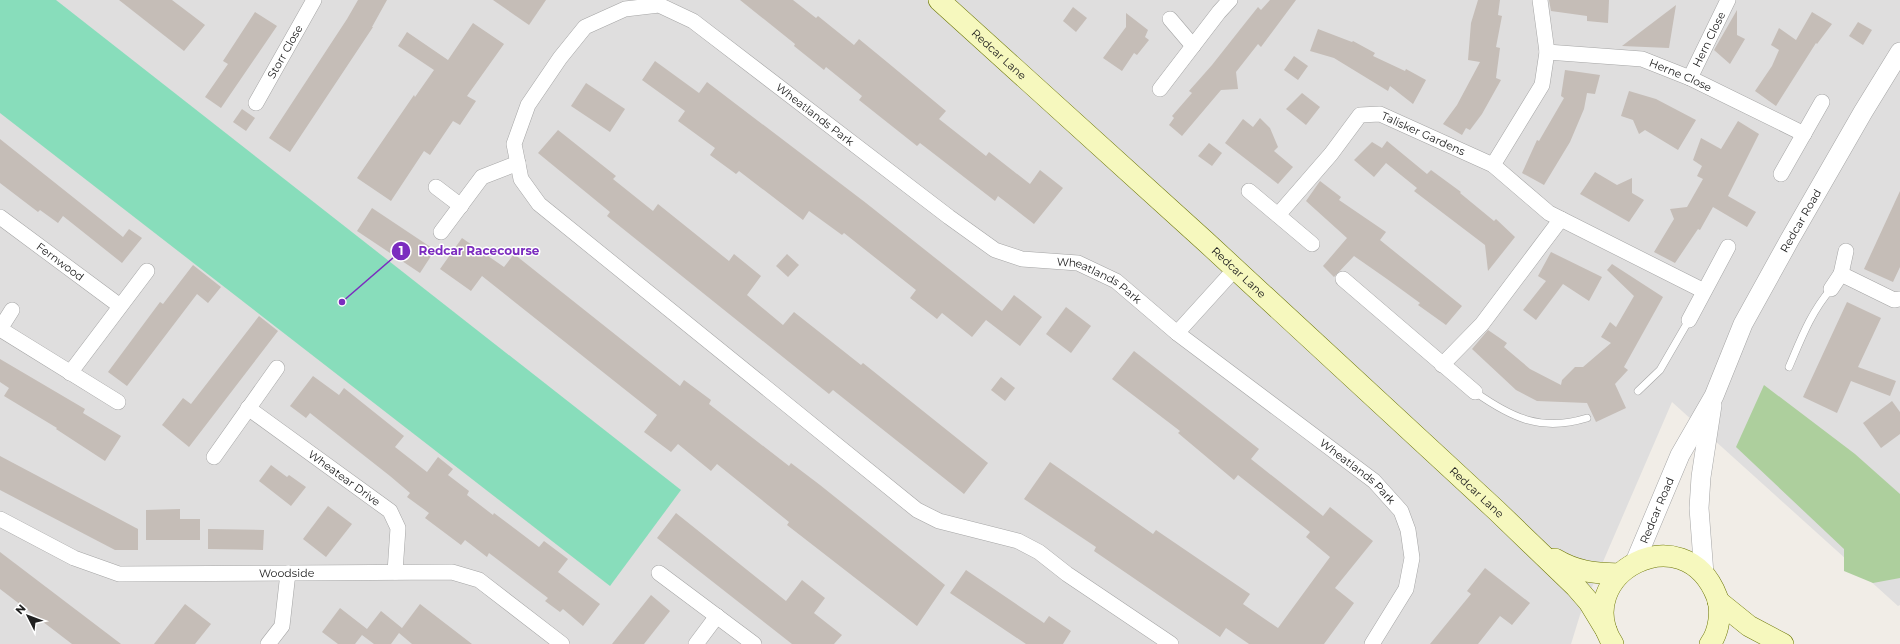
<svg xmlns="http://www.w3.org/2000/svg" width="1900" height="644" font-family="Montserrat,sans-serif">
	<rect width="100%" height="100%" fill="#f1ede7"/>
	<path fill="#dfdede" d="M0,0h1900v605l-2,1 -226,-204 -92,213 -9,29h-1571z"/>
	<path fill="#adcf9d" d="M1764,385l91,69 45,40v84l-27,5 -29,-12v-22l-108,-102z"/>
	<path fill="#8db" d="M0,0h56l625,490 -71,96 -610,-473z"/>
	<g fill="#c5bdb7">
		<path d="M119,0h53l33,25 -21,26z"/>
		<path d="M358,0h29l-15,27h1l-83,125 -21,-14 78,-119z"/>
		<path d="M493,0h53l-17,25z"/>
		<path d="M740,0h53l23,18 2,-2 36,29 5,-6 28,23 59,49 -7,8 47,37 3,-4 41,32 10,-14 23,18 -29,36 -36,-28 -3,5 -75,-58 -3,3 -58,-46 3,-4 -36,-29 -2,3 -30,-24 1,-2z"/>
		<path d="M1270,0h26l-35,47 -3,-3 -22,28 2,17 -17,1 -39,46 -13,-11 5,-7 -2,-2 20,-23 -3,-2 23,-26 34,-43 12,-15 3,3z"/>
		<path d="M1478,0h22l-2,15 4,1 -6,31 4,1 -4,30 5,2 -19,34 -12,16 -4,-2 -4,7 -19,-11 14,-19 23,-43 -12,-2 3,-37z"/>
		<path d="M1549,0h60l-1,23 -21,-2v-5l-36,-5z"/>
		<path d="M1676,5l-7,43 -47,-2z"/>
		<path d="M1073,7l14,11 -11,14 -13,-11z"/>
		<path d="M1737,10v25l8,4 -15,25 -16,-14z"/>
		<path d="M255,12l22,14 -56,82 -16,-11 23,-33 -5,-3z"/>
		<path d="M1812,12l20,12 -15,20 -1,-1 -40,63 -21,-15 17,-25 7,-16 -8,-5 8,-17 17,12z"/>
		<path d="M1126,13l22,17 -3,7 4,3 -12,15 -3,-2 -12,18 -19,-13 23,-31z"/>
		<path d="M1858,22l14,8 -9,15 -14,-9z"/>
		<path d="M473,23l31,21 -37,52 9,5 -16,24 -7,-4 -23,34 -6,-4 -33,50 -34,-23 57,-83 1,2 19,-27 -36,-24 9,-14 41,28z"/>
		<path d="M1318,29l34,13 1,-1 22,12 -2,3 32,15 1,-2 20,11 -13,24 -23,-18 -2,5 -54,-33 -24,-7z"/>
		<path d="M1294,56l14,10 -10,14 -14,-10z"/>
		<path d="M655,61l44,32 8,-11 159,121 136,108 12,-16 28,22 -22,29 -34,-26 -14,17 -30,-24 -5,6 -27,-21 6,-8 -72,-57 -2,2 -33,-24 -6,9 -64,-49 -3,3 -26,-19 5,-7 -37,-27 7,-10 -43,-31z"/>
		<path d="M1565,70l35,5 -5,19 -8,-1 -3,16 -14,33 -26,43 -22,-12 15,-33 2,1 25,-43 -3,-2z"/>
		<path d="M586,83l39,26 -15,23 -39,-26z"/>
		<path d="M1629,91l27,8 40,21 -18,30 -33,-20 -6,4 -6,-14 -12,-4z"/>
		<path d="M1302,93l18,14 -14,18 -20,-16z"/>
		<path d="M242,109l13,9 -9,13 -13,-9z"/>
		<path d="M1260,118l10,10 8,19 -4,4 19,16 -15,17 -53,-41 18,-24 10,8z"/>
		<path d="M1738,121l21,13 -31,62 28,16 -9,15 -34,-20 -13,23 -2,-1 -23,34 -21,-11 20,-33 -4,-10 17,-2 16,-28 -6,-3 5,-10 -9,-6 8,-22 20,11z"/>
		<path d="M558,130l58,46 -3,3 40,32 5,-7 71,57 5,-7 27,22 -14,19 36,30 11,-13 67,53 2,-2 125,100 -24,31 -131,-104 -4,4 -222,-178 3,-4 -72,-59z"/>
		<path d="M0,139l123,98 6,-8 13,9 -20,25 -59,-47 -5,7 -18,-13 -2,2 -38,-29z"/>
		<path d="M1387,141l40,33 4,-4 30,22 -1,1 34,28 2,-2 19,18 -27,34 -3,-26 -71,-54 3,-3 -31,-25 -12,14 -20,-17 18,-18 10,6z"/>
		<path d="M1209,143l13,10 -10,13 -14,-10z"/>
		<path d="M1595,172l22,13 15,-7v15l12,7 -15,22 -49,-28z"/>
		<path d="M1320,181l21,16 -2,3 47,32 -6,8 82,66 -16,19 -28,-20 2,-2 -33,-24 -33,-23 -20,21 -11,-11 24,-28 -41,-37z"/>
		<path d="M1900,191v76l-7,15 -29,-13z"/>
		<path d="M372,208l63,42 -15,23 -63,-42z"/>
		<path d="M462,238l42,29 10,-13 166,132 4,-6 27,20 -2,4 80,62 2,-3 29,22 125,100 -28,41 -130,-101 2,-3 -72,-58 -6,7 -33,-27 -7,8 -27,-20 13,-17 -175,-139 -11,15 -31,-22z"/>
		<path d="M1551,252l51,25 -13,24 -26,-17 -27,36 -13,-10 23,-29 -8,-5z"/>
		<path d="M787,254l12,11 -11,12 -12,-11z"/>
		<path d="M1612,264l51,33 -39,70 4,3 -13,14 11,24 -30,14 -9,-19 -50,-2 -21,-11 -44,-41 16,-19 19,13 -3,4 26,22 31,16 1,-5 13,-13h8l28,-24 -10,-6 9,-15 6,5 18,-31 -27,-26z"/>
		<path d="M193,265l28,22 -13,16 -11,-9 -70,92 -19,-14 52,-70 3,2z"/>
		<path d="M1847,302l34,16 -23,49 38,14 -6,15 -39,-15 -14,32 -34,-16z"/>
		<path d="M1066,307l25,19 -20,27 -25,-19z"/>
		<path d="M259,316l19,15 -89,116 -27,-22 21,-27 8,6z"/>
		<path d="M1134,351l125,98 -8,10 72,57 7,-9 43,34 -38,47 19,15 -30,41h-75l-23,-16 -6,9 -126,-86 2,-4 -72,-48 26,-37 103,72 3,-4 94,64 -7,10 35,24 52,-71 -24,-20 4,-5 -72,-57 -4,5 -56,-47 2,-2 -68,-52z"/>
		<path d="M0,359l85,50 -2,4 38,23 -16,25 -49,-32 1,-1 -53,-32 5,-8 -9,-6z"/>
		<path d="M313,376l26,19 5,-7 60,48 -9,11 32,25 11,-15 15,12 -5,6 21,16 -2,4 26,20 1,-2 45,34 5,-6 24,18 -10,13 42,32 -17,22 -20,-17 -3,3 -15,-11 3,-3 -59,-45 -2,4 -22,-17 -4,5 -36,-27 4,-5 -22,-16 3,-4 -20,-17 -80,-63 -4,5 -16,-12z"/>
		<path d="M1001,377l14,11 -10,13 -14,-11z"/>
		<path d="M1892,401l8,11v22l-19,14 -18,-25z"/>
		<path d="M0,456l138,73v21h-23l-115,-60z"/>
		<path d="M271,465l16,12 2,-2 17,12 -15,19 -32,-25z"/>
		<path d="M328,506l24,18 -26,33 -23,-18z"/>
		<path d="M180,509v10h20v21h-54v-30z"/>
		<path d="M676,513l110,88 16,-21 23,18 -11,15 28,22 -8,9h-42l-135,-106z"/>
		<path d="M208,529l56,1 -1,20 -55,-1z"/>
		<path d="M0,552l121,92h-49l-72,-55z"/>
		<path d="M1485,568l45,35 -18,22 -12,-9 -22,28h-48l41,-50 -4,-3z"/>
		<path d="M966,570l78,53 5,-7 22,15 -8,13h-37l-76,-51z"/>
		<path d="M651,595l19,16 -26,33h-32z"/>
		<path d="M185,604l26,20 -16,20h-41z"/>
		<path d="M420,604l52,40h-60l-13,-11 -8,11h-17l-12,-9 -7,9h-17l-16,-12 18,-24 27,21 14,-18 21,17z"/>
	</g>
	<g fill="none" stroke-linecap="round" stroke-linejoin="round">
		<defs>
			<g id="service">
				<path d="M1789,367c12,-28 22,-55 42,-78"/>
				<path d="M1638,391l22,-21 29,-50"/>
				<path d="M1475,392c37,26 66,40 112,26"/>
			</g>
			<g id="minor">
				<path d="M1170,19l23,27"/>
				<path id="s1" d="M1547,52l95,7 48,19 114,56"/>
				<path id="s2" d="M1690,78l38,-78"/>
				<path d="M1160,89l59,-77 11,-12"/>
				<path id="s3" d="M256,103l58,-103"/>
				<path d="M1493,165l49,-80 5,-33 -7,-52"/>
				<path d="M1781,174l41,-72"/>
				<path d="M436,187l25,19"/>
				<path d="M1249,191l63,53"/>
				<path id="s4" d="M1278,215l53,-61 29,-39 20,-1 113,51 56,48 155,78"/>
				<path id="s5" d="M0,217l120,89"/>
				<path d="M441,232l41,-55 36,-14"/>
				<path d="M1841,274l5,-23"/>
				<path d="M1343,279l132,113"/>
				<path d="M1831,289l10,-15 53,26 6,-1"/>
				<path d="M12,310l-12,19 118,73"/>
				<path d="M1689,320l39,-73"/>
				<path d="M1177,333l58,-64"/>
				<path d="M1442,365l40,-41 79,-105"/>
				<path d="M70,373l77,-102"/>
				<path id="s6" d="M248,408l142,103 8,17 -3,44"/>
				<path d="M214,457l63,-89"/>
				<path id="s7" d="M0,519l74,39 45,16 333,-2 27,8 83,64"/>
				<path d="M659,573l95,71"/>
				<path d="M268,644l14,-18 6,-53"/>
				<path d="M696,644l21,-28"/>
				<path id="s8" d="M1171,644l-104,-70 -28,-22 -21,-11 -79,-20 -22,-11 -378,-306 -18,-25 -7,-35 14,-39 32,-47 25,-31 40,-18 34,-4 34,16 256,196 46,33 27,9 56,4 38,18 61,52 197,148 27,30 7,19 4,28 -6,31 -34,55"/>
			</g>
			<g id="tertiary">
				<path id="s9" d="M1635,562l45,-107 34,-59 29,-72 47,-85 73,-127 37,-60"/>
				<path d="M1704,574l-5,-66 2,-31 11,-72"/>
			</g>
			<g id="secondary">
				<path id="s10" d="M939,0l266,241 291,269 80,77 13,15 17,28"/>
				<path d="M1555,559c22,13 38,14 64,15"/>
				<path d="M1718,601l31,25 34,18"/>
				<path d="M1613,644c-44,-69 71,-132 104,-47 5,14 2,35 -7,47"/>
			</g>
		</defs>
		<use href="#service" stroke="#a5a5a5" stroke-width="8"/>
		<use href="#minor" stroke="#a5a5a5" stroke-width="16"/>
		<use href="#tertiary" stroke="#a5a5a5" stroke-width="20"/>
		<use href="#secondary" stroke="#6d7708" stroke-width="22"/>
		<use href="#service" stroke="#fff" stroke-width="7"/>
		<use href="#minor" stroke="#fff" stroke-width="15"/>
		<use href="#tertiary" stroke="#fff" stroke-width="19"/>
		<use href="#secondary" stroke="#f6f8be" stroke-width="21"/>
	</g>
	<g text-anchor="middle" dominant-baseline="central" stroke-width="3" stroke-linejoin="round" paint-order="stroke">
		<g font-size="11" fill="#212121" stroke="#fff">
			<text stroke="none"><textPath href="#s2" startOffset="43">Hern Close</textPath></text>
			<text stroke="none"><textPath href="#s3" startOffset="59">Storr Close</textPath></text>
			<text stroke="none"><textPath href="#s10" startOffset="81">Redcar Lane</textPath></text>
			<text stroke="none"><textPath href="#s1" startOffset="137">Herne Close</textPath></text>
			<text stroke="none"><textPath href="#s8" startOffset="1251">Wheatlands Park</textPath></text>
			<text stroke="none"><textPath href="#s4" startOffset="197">Talisker Gardens</textPath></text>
			<text stroke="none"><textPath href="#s9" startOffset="380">Redcar Road</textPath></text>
			<text stroke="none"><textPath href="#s5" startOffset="75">Fernwood</textPath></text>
			<text stroke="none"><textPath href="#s10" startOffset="405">Redcar Lane</textPath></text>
			<text stroke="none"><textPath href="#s8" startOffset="1587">Wheatlands Park</textPath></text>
			<text stroke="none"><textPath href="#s8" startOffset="1911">Wheatlands Park</textPath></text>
			<text stroke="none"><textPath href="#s6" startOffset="119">Wheatear Drive</textPath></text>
			<text stroke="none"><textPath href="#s10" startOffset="729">Redcar Lane</textPath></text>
			<text stroke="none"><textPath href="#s9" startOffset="56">Redcar Road</textPath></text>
			<text stroke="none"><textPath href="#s7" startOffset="299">Woodside</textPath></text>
		</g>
	</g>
	<path fill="none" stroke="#7b2cbf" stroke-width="1.5" d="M342 302L401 251"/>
	<g fill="#7b2cbf" stroke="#fff" stroke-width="1.5">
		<circle cx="342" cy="302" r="4"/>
		<circle cx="401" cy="251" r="10"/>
	</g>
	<g font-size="12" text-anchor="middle" font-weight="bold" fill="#fff">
		<text x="401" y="255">1</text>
	</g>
	<g font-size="12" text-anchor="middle" font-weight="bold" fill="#7b2cbf" stroke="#fff" stroke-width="3" stroke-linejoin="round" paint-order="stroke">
		<text x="479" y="255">Redcar Racecourse</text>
	</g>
	<g transform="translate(28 616) rotate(312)" stroke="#ffffff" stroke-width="3" paint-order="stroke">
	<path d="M0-3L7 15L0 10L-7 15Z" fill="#212121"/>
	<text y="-6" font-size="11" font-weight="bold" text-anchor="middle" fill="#212121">N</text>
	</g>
</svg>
